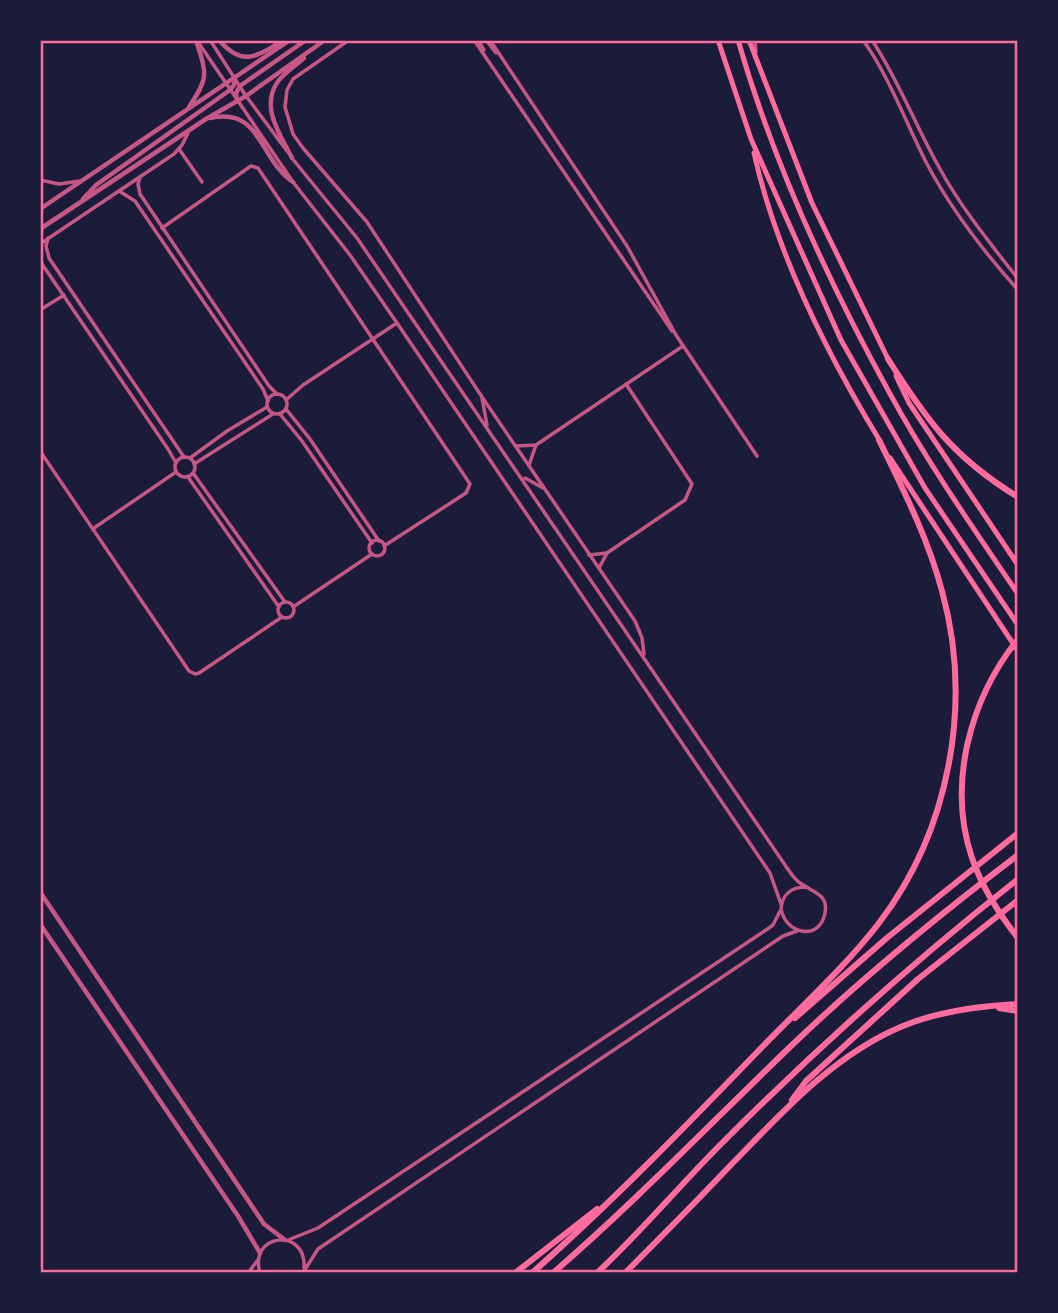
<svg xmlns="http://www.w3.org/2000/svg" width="1058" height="1313" font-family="'DejaVu Sans',sans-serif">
	<rect width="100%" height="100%" fill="#1b1b3a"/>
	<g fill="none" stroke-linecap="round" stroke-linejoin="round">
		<g stroke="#c65784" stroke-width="3.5">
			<path d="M210,40l36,56 41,55"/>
			<path d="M349,40l-56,39 -6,11 -2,17 8,27 10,14 64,74 115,175 153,224 7,17 2,16"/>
			<path d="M474,40l198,291"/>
			<path d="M478,40l6,10"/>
			<path d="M486,40l10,13"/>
			<path d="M490,40l137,206 49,89 81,121"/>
			<path d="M755,40l1,12"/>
			<path d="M863,40c27,38 43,83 64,124 24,45 57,88 91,126"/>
			<path d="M872,40c27,41 44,87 68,129 22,40 50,74 78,110"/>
			<path d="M198,42l95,140 57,73 47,68 373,550 11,31"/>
			<path d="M179,149l23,33"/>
			<path d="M291,157l66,81 426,624c5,7 10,16 17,21 12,9 29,11 25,30 -5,28 -39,22 -44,-4 1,-14 10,-22 25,-22"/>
			<path d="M140,177l-2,7 2,10 129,192 8,8"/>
			<path d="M40,180l19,4 21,-3"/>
			<path d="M119,191l16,10 128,188 5,12"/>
			<path d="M162,228l89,-62 7,2 212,316 -4,9 -82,53"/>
			<path d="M48,238l-2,8 3,12 135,199"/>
			<path d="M40,244l134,-90 8,-9 6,-12"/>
			<path d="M40,261l128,188 8,14"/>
			<path d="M40,310l24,-15"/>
			<circle cx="277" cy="404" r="10"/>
			<path d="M482,398l5,27"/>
			<path d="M286,400l17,-15 94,-62"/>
			<path d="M286,409l24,30 69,102"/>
			<path d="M280,414l22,27 70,102"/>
			<path d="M516,446l20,-1 147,-99"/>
			<path d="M40,451l149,220 6,3 4,-1 83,-56"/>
			<circle cx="185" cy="467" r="10"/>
			<path d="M190,458l37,-27 40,-24"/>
			<path d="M194,464l79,-50"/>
			<path d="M529,465l7,-20"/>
			<path d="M193,473l92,129"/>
			<path d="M188,477l91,130"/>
			<path d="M525,478l18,10"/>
			<path d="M94,528l82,-56"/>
			<circle cx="377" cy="548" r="8"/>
			<path d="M589,555l18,-2"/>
			<path d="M599,568l8,-15 78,-53 7,-16 -66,-100"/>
			<circle cx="286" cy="610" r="8"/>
			<path d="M293,607l79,-53"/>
			<path d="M288,1240l30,-12 448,-298 7,-5 7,-14"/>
			<path d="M304,1271l14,-22 465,-313 14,-5"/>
			<path d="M248,1273l9,-12"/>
			<path d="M260,1273c-12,-40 47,-46 44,-5"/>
		</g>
		<g stroke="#c65784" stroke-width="4.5">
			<path d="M219,40c24,28 38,16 65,0"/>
			<path d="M237,101l-1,-8 4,-7 66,-46"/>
			<path d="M189,107c20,-30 18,-32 7,-67"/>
			<path d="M210,118c52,-11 48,40 83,64"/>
			<path d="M292,158c-12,-24 -33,-52 -13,-78 7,-8 17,-15 25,-22"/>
			<path d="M83,199l13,-14 134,-95 4,-5 1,-7"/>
			<path d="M40,209l250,-169"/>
			<path d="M40,229l166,-110 40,-23 79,-56"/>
			<path d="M40,892l224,332 21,16"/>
			<path d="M40,924l198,292 22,37"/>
		</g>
		<g stroke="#ff6b9d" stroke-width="5">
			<path d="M718,40l33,99 90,201 84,148 93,137"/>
			<path d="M738,40c35,122 90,241 151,352 38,70 84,136 129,202"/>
			<path d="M749,40l63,163 77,158"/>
			<path d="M754,153c22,99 73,201 126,288"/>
			<path d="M896,376l13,27 109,162"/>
			<path d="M890,458l128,193"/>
		</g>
		<g stroke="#ff6b9d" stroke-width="6">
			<path d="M888,359c39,62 66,99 130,138"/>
			<path d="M1018,639c-48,60 -71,145 -46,219 10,29 27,56 46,80"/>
			<path d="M999,1008l19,3"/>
			<path d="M795,1018l93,-81 130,-104"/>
			<path d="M792,1100l14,-19 112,-102 100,-79"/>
			<path d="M515,1273l82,-64"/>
			<path d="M532,1273c81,-72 156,-149 231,-227 39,-40 82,-79 116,-123 71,-93 94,-220 63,-332 -14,-53 -39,-102 -63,-151"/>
			<path d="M553,1273c83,-72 159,-151 238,-227 71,-68 148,-131 227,-191"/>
			<path d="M597,1273c44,-41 83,-88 126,-131 93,-93 191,-181 295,-263"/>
			<path d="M625,1273c34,-34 68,-68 101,-103 52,-53 106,-115 177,-144 36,-15 76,-20 115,-22"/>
		</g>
	</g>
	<rect width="1058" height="1313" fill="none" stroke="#1b1b3a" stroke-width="84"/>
	<rect x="42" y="42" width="974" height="1229" fill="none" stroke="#ff6b9d" stroke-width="2.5"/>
</svg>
